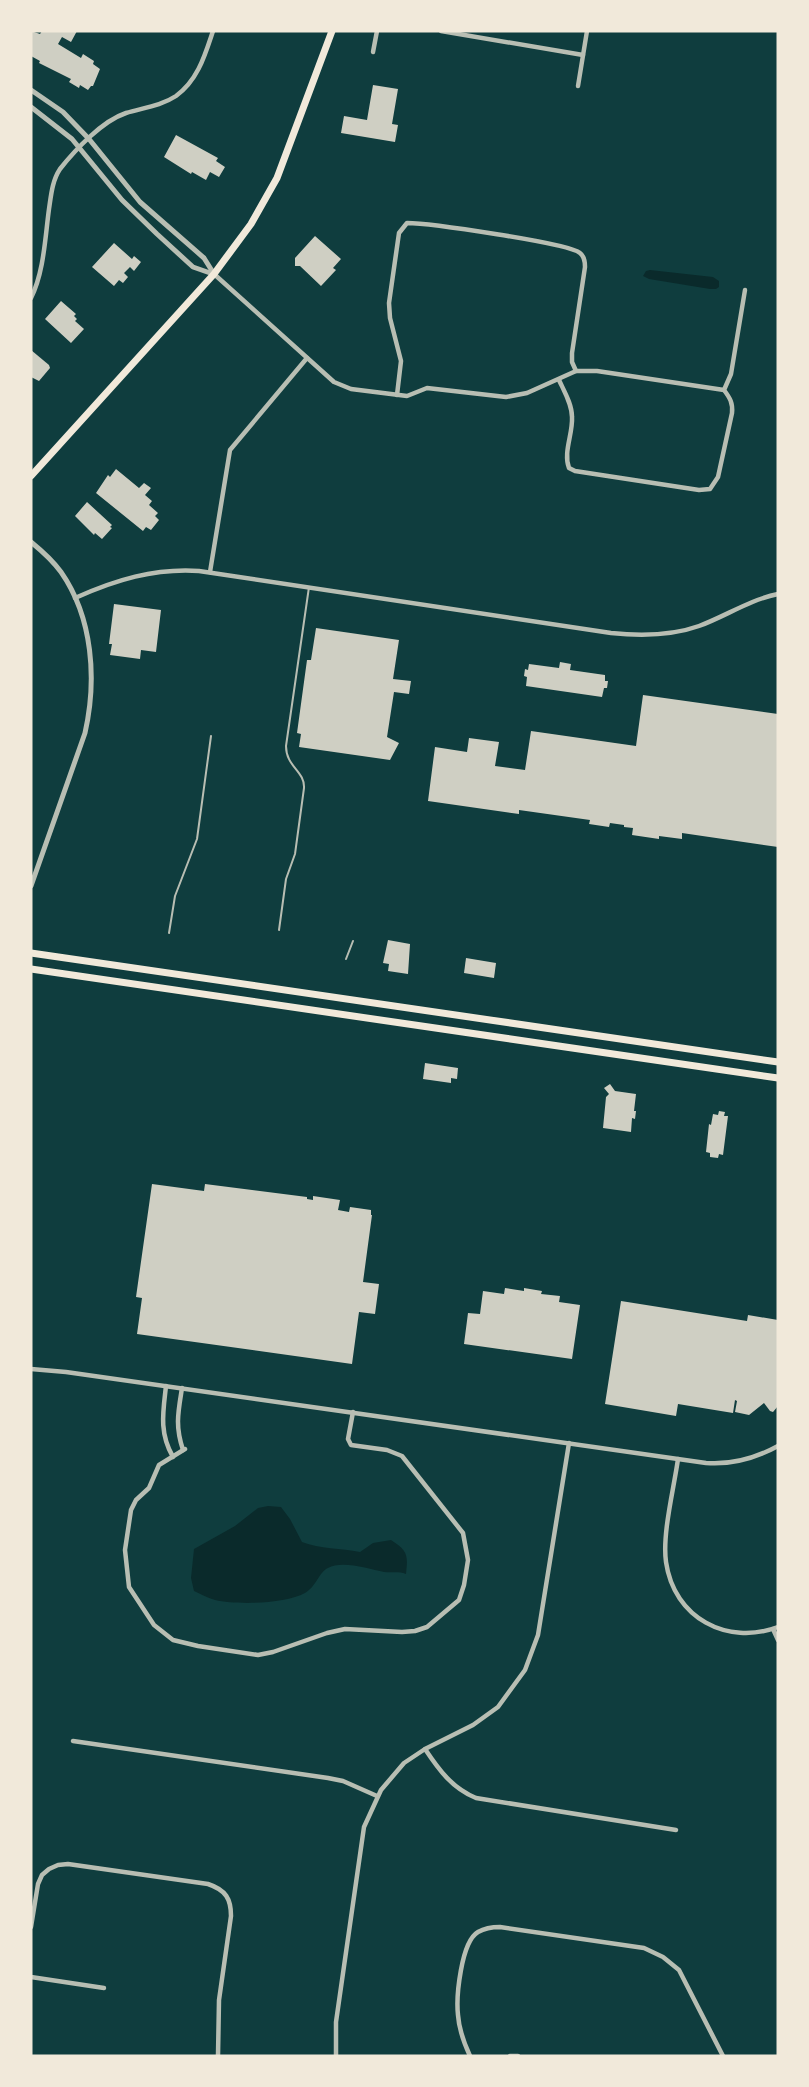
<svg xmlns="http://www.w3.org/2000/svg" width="809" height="2087" font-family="'Exo 2',sans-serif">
	<rect width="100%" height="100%" fill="#0f3d3e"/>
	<g fill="#0a2a2b">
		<path d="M650,270l63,7 6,4v6l-3,2h-6l-61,-10 -6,-3 3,-5z"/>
		<path d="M268,1506l13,1 9,12 12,23c18,7 39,6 58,10l13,-9 18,-3c17,11 17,15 15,34 -8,-3 -14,-1 -22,-2 -15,-3 -42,-12 -56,-4 -9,4 -12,19 -23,25 -20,11 -68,12 -90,7 -7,-2 -14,-6 -21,-9l-3,-13 3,-29 41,-23 23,-18z"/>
	</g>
	<g fill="#cfcfc3">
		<path d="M31,31l9,3 2,-3h35l-6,11 -9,-5 -4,7 23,14 2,-4 11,7 -1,3 7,5 -7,17h-2l-3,4 -8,-5 -1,3 -10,-6 2,-3 -32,-16 1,-2 -9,-5z"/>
		<path d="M373,85l25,4 -6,35 6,1 -3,17 -54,-9 3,-17 23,4z"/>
		<path d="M176,135l42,23 -2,3 9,6 -6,10 -9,-5 -4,8 -14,-8 -1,2 -27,-17z"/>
		<path d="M315,236l26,23 -8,9 3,2 -15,16 -21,-20h-5v-8z"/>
		<path d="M114,243l18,16 2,-3 7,6 -7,9 -4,-4 -6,6 4,4 -5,6 -4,-3 -5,6 -22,-19z"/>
		<path d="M61,301l15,13 -2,2 3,3 -2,2 9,8 -13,14 -26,-24z"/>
		<path d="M31,350l18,15 1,3 -11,13 -8,-4z"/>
		<path d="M116,469l23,19 5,-5 7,5 -6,7 7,6 -3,4 9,8 -3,3 4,4 -8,10 -5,-3 -3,4 -47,-38 12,-18 2,2z"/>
		<path d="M87,502l25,23 -2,2 2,1 -10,11 -7,-6 -1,2 -19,-19z"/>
		<path d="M114,604l47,6 -5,42 -15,-2 -1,9 -30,-4 2,-11h-3z"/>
		<path d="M316,628l83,12 -6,39 18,2 -2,13 -15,-2 -7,45 12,6 -9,17 -91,-13 2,-13 -4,-1 10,-73h4z"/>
		<path d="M560,662l11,2 -1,6 35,5v6h3l-1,7h-3l-2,9 -76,-11 1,-9 -3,-1 1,-7 3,1 1,-6 30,4z"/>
		<path d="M643,695l135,19v133l-96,-14v6l-23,-3v3l-27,-4 1,-7 -9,-1v-2l-14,-2 -1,4 -20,-3 1,-4 -71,-10v4l-91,-13 7,-54 32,5 2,-14 30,4 -4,24 30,4 6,-39 105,15z"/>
		<path d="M388,940l22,4 -2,30 -20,-3 1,-7 -6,-1z"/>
		<path d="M466,958l30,5 -2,15 -30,-5z"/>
		<path d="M425,1063l33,5 -1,11 -6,-1v5l-28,-4z"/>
		<path d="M610,1084l5,7 21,3 -2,17h2l-1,8 -3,-1 -1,14 -28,-4 3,-31 3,-3 -5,-6z"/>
		<path d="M719,1111l6,1 -1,4h4l-5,39 -4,-1 -1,4 -8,-1v-4l-4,-1 3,-28 2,1 2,-11 5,1z"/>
		<path d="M152,1184l52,7 1,-7 102,13v2l6,1v-4l27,4 -2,10 11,2 1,-5 21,3v5h1l-9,67 16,2 -4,30 -16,-2 -7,52 -215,-30 5,-36 -6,-1z"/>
		<path d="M505,1288l19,3v-3l18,3 -1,3 19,2 -1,6 21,3 -8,54 -108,-15 4,-31 12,1 3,-23 21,3z"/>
		<path d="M621,1301l126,20 1,-6 30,5v86l-5,6 -3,-1 -6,-8 -15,12 -14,-3 2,-11 -2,-1 -2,13 -55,-9 -2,12 -71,-12z"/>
	</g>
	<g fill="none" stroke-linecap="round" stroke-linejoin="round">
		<g stroke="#b8beb3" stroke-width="2">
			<path d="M279,930l7,-51 9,-25 9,-66c1,-17 -18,-21 -18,-42l23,-159"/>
			<path d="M169,933l6,-37 22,-57 14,-103"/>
			<path d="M346,959l7,-18"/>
		</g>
		<g stroke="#b8beb3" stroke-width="4.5">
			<path d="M441,31l142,24"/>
			<path d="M373,52l4,-21"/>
			<path d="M578,86l9,-55"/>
			<path d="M214,274l120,108 17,7 56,7 20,-8 79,9 21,-4 49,-22h21l127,19"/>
			<path d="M31,298c13,-26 14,-60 18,-89 2,-13 3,-28 11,-40 15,-19 42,-48 66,-56 16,-5 35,-7 50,-17 22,-16 29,-41 37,-65"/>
			<path d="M559,380c5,11 13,24 13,37 1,17 -9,35 -3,51l6,3 124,19 11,-1 8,-12 14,-64c1,-10 -2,-15 -8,-23l7,-16 14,-84"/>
			<path d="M397,395l4,-34 -11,-43 -1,-15 10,-70 8,-10c21,0 161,20 173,30 4,3 5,9 5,14l-13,86v9l4,9"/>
			<path d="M210,572l20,-122 77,-92"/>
			<path d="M75,598c40,-18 79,-30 124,-27l412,62c29,3 60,3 88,-7 27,-10 50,-26 79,-32"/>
			<path d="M31,1369l35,3 640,91c26,2 50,-5 72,-17"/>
			<path d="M166,1386c-3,26 -7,47 7,71"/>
			<path d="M182,1388c-4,25 -7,38 1,62"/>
			<path d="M185,1449l-26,16 -10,23 -13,12 -5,10 -6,40 4,37 25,38 19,15 25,6 60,9 15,-3 54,-19 18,-4 57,3 13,-1 12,-4 32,-27 5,-15 4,-25 -5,-27 -61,-77 -15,-6 -36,-5 -3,-6 5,-27"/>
			<path d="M678,1459c-4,29 -16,75 -12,103 8,56 61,84 112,65"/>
			<path d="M773,1629l5,11"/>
			<path d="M73,1741l255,37 15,3 34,15"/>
			<path d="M425,1749c14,21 27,39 51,49l200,32"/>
			<path d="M31,1927l7,-43 4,-9 7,-6 9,-4 10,-1 140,20c18,6 23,15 23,32l-12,84 -1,56"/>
			<path d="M31,1977l73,11"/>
			<path d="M336,2056v-34l28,-195 17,-37 23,-27 21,-14 48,-24 25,-18 27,-37 13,-35 31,-192"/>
			<path d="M470,2056c-6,-13 -11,-26 -12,-41 -2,-18 3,-73 20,-83 7,-4 15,-5 22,-5l144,21 19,9 16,13 44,86"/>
			<path d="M510,2056h8"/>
		</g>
		<g stroke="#b8beb3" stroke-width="5">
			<path d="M31,90l32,22 26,27 51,63 64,56 10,16"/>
			<path d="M31,107l41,32 50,61 35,34 36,33 20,7"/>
			<path d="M31,542c11,9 22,19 30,30 32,46 36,108 24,161l-54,153"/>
		</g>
		<g stroke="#f1e9da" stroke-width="7">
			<path d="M31,476l183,-202 37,-50 26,-46 55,-147"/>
			<path d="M31,953l747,109"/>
			<path d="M31,969l747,109"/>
		</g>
	</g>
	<rect width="809" height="2087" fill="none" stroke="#f1e9da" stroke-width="65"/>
</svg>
